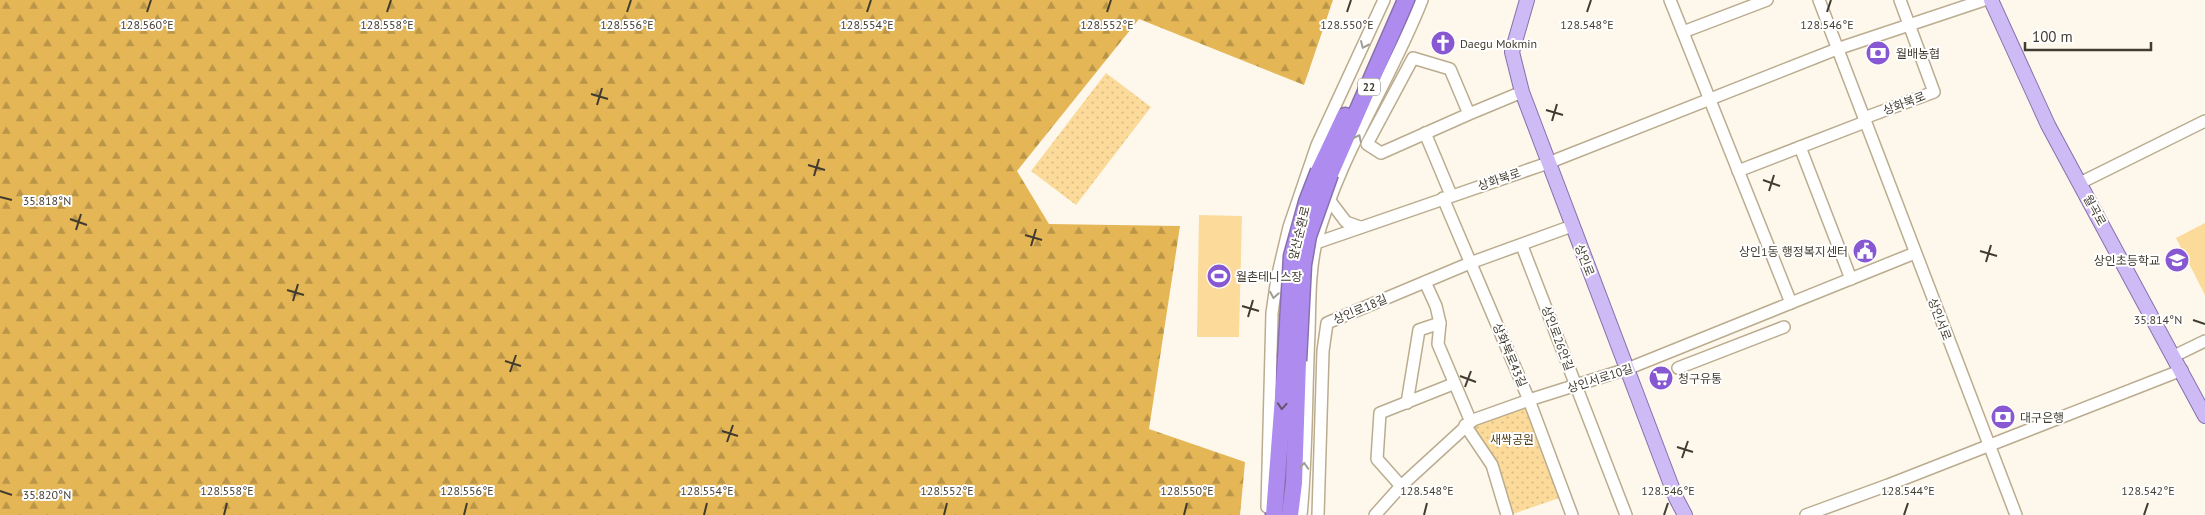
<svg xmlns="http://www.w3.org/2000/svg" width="2205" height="515" font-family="'PT Sans','Noto Sans KR',sans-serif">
	<defs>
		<pattern id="grass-dots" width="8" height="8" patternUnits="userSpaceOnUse" patternTransform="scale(1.25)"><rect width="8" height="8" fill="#fbda9a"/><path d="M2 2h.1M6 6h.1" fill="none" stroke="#d8bc85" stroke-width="1.8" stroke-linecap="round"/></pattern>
		<pattern id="forest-firs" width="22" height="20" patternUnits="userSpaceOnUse" patternTransform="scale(1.25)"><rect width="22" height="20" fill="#e4b656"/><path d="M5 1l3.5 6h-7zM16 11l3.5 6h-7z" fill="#ba9548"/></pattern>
	</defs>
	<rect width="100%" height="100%" fill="#fef8ec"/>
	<g fill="url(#grass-dots)">
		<path d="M1106,73l45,34 -75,98 -45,-34z"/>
		<path d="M1529,400l36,96 -55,19 -18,-50 -27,-40z"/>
	</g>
	<path fill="url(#forest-firs)" d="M0,0h1333l-29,85 -165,-66 -122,152 32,53 131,2 -31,203 96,33 -5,53h-1240z"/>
	<g fill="#fbda9a">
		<path d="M1199,215l43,1 -3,121h-42z"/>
		<path d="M2205,223v72l-29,-57z"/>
	</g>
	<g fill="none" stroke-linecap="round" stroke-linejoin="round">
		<defs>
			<g id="minor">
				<path d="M1670,0l121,303"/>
				<path d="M1819,0l197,515"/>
				<path d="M1683,32l84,-32"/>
				<path d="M1469,114l-88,39 -14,-9 46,-86 37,11 19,45 53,-22"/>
				<path d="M1864,118l70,-26 -34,-92"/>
				<path d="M1425,133l26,62"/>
				<path d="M1800,147l51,132"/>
				<path d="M1738,171l127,-49"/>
				<path d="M2080,183l125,-62"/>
				<path d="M1443,198l86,202 43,115"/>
				<path d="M1330,201l16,21 14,5"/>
				<path d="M1522,246l104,269"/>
				<path d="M1284,251l32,-8 232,-80 289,-114 147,-49"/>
				<path d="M1425,282l11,24 4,17 -2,21 33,78"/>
				<path d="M2174,356l31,-15"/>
				<path d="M1678,368l106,-41"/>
				<path d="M1407,403l12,-73 21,-7"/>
				<path d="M1465,425l27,40 15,50"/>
				<path d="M1401,486l-24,-27 3,-46 73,-29"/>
				<path d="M1267,507l5,-194 5,-35 12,-51 28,-82 67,-145"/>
				<path d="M1301,515c6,-60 5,-121 8,-182 1,-30 0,-60 7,-90 22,-86 74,-161 106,-243"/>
				<path d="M1318,515l5,-164 4,-28 143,-60 102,-37"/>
				<path d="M1375,515l26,-29 72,-66 56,-20 98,-31 288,-116"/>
				<path d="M1806,515l82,-30 294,-115"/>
			</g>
			<g id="major">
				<path d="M1527,0l-15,52 10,40 154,406 9,17"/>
				<path d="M1991,0l57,125 157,291"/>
			</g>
			<g id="highway">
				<path d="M1319,171l26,-55"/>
				<path d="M1330,174l76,-174"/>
				<path d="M1274,515l12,-157"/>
				<path d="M1290,515l4,-32 4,-122"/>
			</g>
		</defs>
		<use href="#minor" stroke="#bbac8f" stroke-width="14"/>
		<use href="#major" stroke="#8870ac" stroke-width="16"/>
		<use href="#highway" stroke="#8870ac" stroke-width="19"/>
		<use href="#minor" stroke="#fff" stroke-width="11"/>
		<use href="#major" stroke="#cebaf5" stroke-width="14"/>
		<use href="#highway" stroke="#ae8cef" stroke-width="16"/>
		<defs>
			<g id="highway-bridge">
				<path d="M1286,358l6,-102 15,-54 12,-31"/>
				<path d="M1298,361l5,-96 5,-29 22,-62"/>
			</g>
		</defs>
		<use href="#highway-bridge" stroke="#8870ac" stroke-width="19" stroke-linecap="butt"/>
		<use href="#highway-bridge" stroke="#ae8cef" stroke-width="16"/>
	</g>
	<defs><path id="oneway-chevron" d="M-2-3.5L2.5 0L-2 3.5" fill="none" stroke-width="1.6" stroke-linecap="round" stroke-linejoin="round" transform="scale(1.25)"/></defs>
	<g stroke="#a09e98">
		<use href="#oneway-chevron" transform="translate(1364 45) rotate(114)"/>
		<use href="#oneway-chevron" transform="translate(1358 138) rotate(-64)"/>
		<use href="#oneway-chevron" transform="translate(1274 295) rotate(99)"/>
		<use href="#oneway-chevron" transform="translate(1304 466) rotate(-87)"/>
	</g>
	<use stroke="#625469" href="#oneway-chevron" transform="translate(1282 406) rotate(94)"/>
	<path fill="none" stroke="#423c30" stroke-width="2" d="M147,12l4,-12M387,12l4,-12M627,12l4,-12M867,12l4,-12M1107,12l4,-12M1347,12l4,-12M1587,12l4,-12M1827,12l4,-12M591,94l17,5M597,105l5,-17M1546,110l17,5M1552,121l5,-17M808,165l17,5M814,176l5,-17M1763,180l17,6M1769,191l5,-16M0,197l12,3M70,219l17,6M76,230l5,-16M1025,235l17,5M1031,246l5,-17M1980,251l17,5M1986,262l5,-17M287,290l17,5M293,301l5,-17M1242,306l17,5M1248,317l5,-17M2193,320l12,4M505,361l16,5M510,372l6,-17M1460,376l16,6M1465,387l6,-16M722,431l16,5M727,442l6,-17M1677,447l16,5M1682,458l6,-17M0,491l12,4M224,515l3,-12M464,515l3,-12M704,515l3,-12M944,515l3,-12M1184,515l3,-12M1424,515l3,-12M1664,515l4,-12M1904,515l4,-12M2144,515l4,-12"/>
	<defs>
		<symbol id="church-disc" viewBox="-11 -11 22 22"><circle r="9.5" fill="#8758d1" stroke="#fff"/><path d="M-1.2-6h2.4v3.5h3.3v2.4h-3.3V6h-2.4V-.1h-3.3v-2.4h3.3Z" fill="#fff"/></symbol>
		<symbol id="bank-disc" viewBox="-11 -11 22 22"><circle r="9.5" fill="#8758d1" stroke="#fff"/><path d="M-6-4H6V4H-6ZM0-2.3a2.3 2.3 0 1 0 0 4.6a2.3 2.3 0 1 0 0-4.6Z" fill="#fff"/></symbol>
		<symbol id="civic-disc" viewBox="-11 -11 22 22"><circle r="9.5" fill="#8758d1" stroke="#fff"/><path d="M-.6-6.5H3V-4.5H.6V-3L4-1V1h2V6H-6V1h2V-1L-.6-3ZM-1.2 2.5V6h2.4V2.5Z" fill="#fff"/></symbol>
		<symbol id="school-disc" viewBox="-11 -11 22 22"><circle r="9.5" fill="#8758d1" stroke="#fff"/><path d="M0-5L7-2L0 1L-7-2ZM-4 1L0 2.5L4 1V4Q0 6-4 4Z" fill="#fff"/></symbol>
		<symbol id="stadium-disc" viewBox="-11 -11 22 22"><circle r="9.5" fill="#8758d1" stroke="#fff"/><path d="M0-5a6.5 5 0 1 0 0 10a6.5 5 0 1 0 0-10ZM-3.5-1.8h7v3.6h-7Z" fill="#fff"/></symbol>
		<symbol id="supermarket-disc" viewBox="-11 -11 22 22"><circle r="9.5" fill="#8758d1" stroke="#fff"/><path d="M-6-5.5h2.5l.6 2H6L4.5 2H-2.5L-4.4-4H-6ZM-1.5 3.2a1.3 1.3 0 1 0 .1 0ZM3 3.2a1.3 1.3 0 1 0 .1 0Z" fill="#fff"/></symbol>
	</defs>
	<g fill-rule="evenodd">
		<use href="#church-disc" x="1429" y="29" width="28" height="28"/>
		<use href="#bank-disc" x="1864" y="39" width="28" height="28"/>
		<use href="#civic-disc" x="1851" y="237" width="28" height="28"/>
		<use href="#school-disc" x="2163" y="246" width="28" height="28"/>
		<use href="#stadium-disc" x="1205" y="262" width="28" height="28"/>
		<use href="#supermarket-disc" x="1647" y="364" width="28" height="28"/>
		<use href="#bank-disc" x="1989" y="403" width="28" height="28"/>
	</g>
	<g text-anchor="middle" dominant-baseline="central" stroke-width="4" stroke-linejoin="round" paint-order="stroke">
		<rect fill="#fff" stroke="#7b766e" stroke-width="1" x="1358" y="78.5" width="22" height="17" rx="4"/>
		<g font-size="11" font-weight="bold" fill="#423c30">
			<text x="1369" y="87">22</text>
		</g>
		<g font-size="12" fill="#423c30" stroke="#fff" text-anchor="start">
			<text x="1460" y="43">Daegu Mokmin</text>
			<text x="1896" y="53">월배농협</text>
			<text x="1848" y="251" text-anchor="end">상인1동 행정복지센터</text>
			<text x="2160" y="260" text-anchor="end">상인초등학교</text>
			<text x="1236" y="276">월촌테니스장</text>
			<text x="1678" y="378">청구유통</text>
			<text x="2020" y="417">대구은행</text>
		</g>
		<g font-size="12" fill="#423c30" stroke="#fff">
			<text transform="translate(1904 103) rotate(-21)">상화북로</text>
			<text transform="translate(1499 179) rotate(-19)">상화북로</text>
			<text transform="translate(2095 210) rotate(61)">월곡로</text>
			<text transform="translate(1299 233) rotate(-76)">앞산순환로</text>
			<text transform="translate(1585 260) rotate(69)">상인로</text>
			<text transform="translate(1360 309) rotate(-23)">상인로18길</text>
			<text transform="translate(1940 319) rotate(69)">상인서로</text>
			<text transform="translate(1558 338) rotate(69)">상인로26안길</text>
			<text transform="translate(1510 355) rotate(67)">상화북로43길</text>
			<text transform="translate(1600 378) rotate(-18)">상인서로10길</text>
		</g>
		<g font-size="12" fill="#534018" stroke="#fff">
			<text x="1512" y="439">새싹공원</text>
		</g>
	</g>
	<g font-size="12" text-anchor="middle" fill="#423c30" stroke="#fff" stroke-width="4" stroke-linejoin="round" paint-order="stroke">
		<text x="147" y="29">128.560°E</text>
		<text x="387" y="29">128.558°E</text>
		<text x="627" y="29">128.556°E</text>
		<text x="867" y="29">128.554°E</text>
		<text x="1107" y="29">128.552°E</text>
		<text x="1347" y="29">128.550°E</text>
		<text x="1587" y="29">128.548°E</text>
		<text x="1827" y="29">128.546°E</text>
		<text x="47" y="205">35.818°N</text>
		<text x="2158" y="324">35.814°N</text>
		<text x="227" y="495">128.558°E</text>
		<text x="467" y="495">128.556°E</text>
		<text x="707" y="495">128.554°E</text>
		<text x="947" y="495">128.552°E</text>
		<text x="1187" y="495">128.550°E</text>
		<text x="1427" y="495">128.548°E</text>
		<text x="1668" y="495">128.546°E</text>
		<text x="1908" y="495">128.544°E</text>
		<text x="2148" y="495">128.542°E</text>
		<text x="47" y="499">35.820°N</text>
	</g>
	<path d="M2025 42v8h126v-8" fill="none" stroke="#423c30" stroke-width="2.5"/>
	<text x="2032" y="42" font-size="15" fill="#423c30" stroke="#ffffff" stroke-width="4" paint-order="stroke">100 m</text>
</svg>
